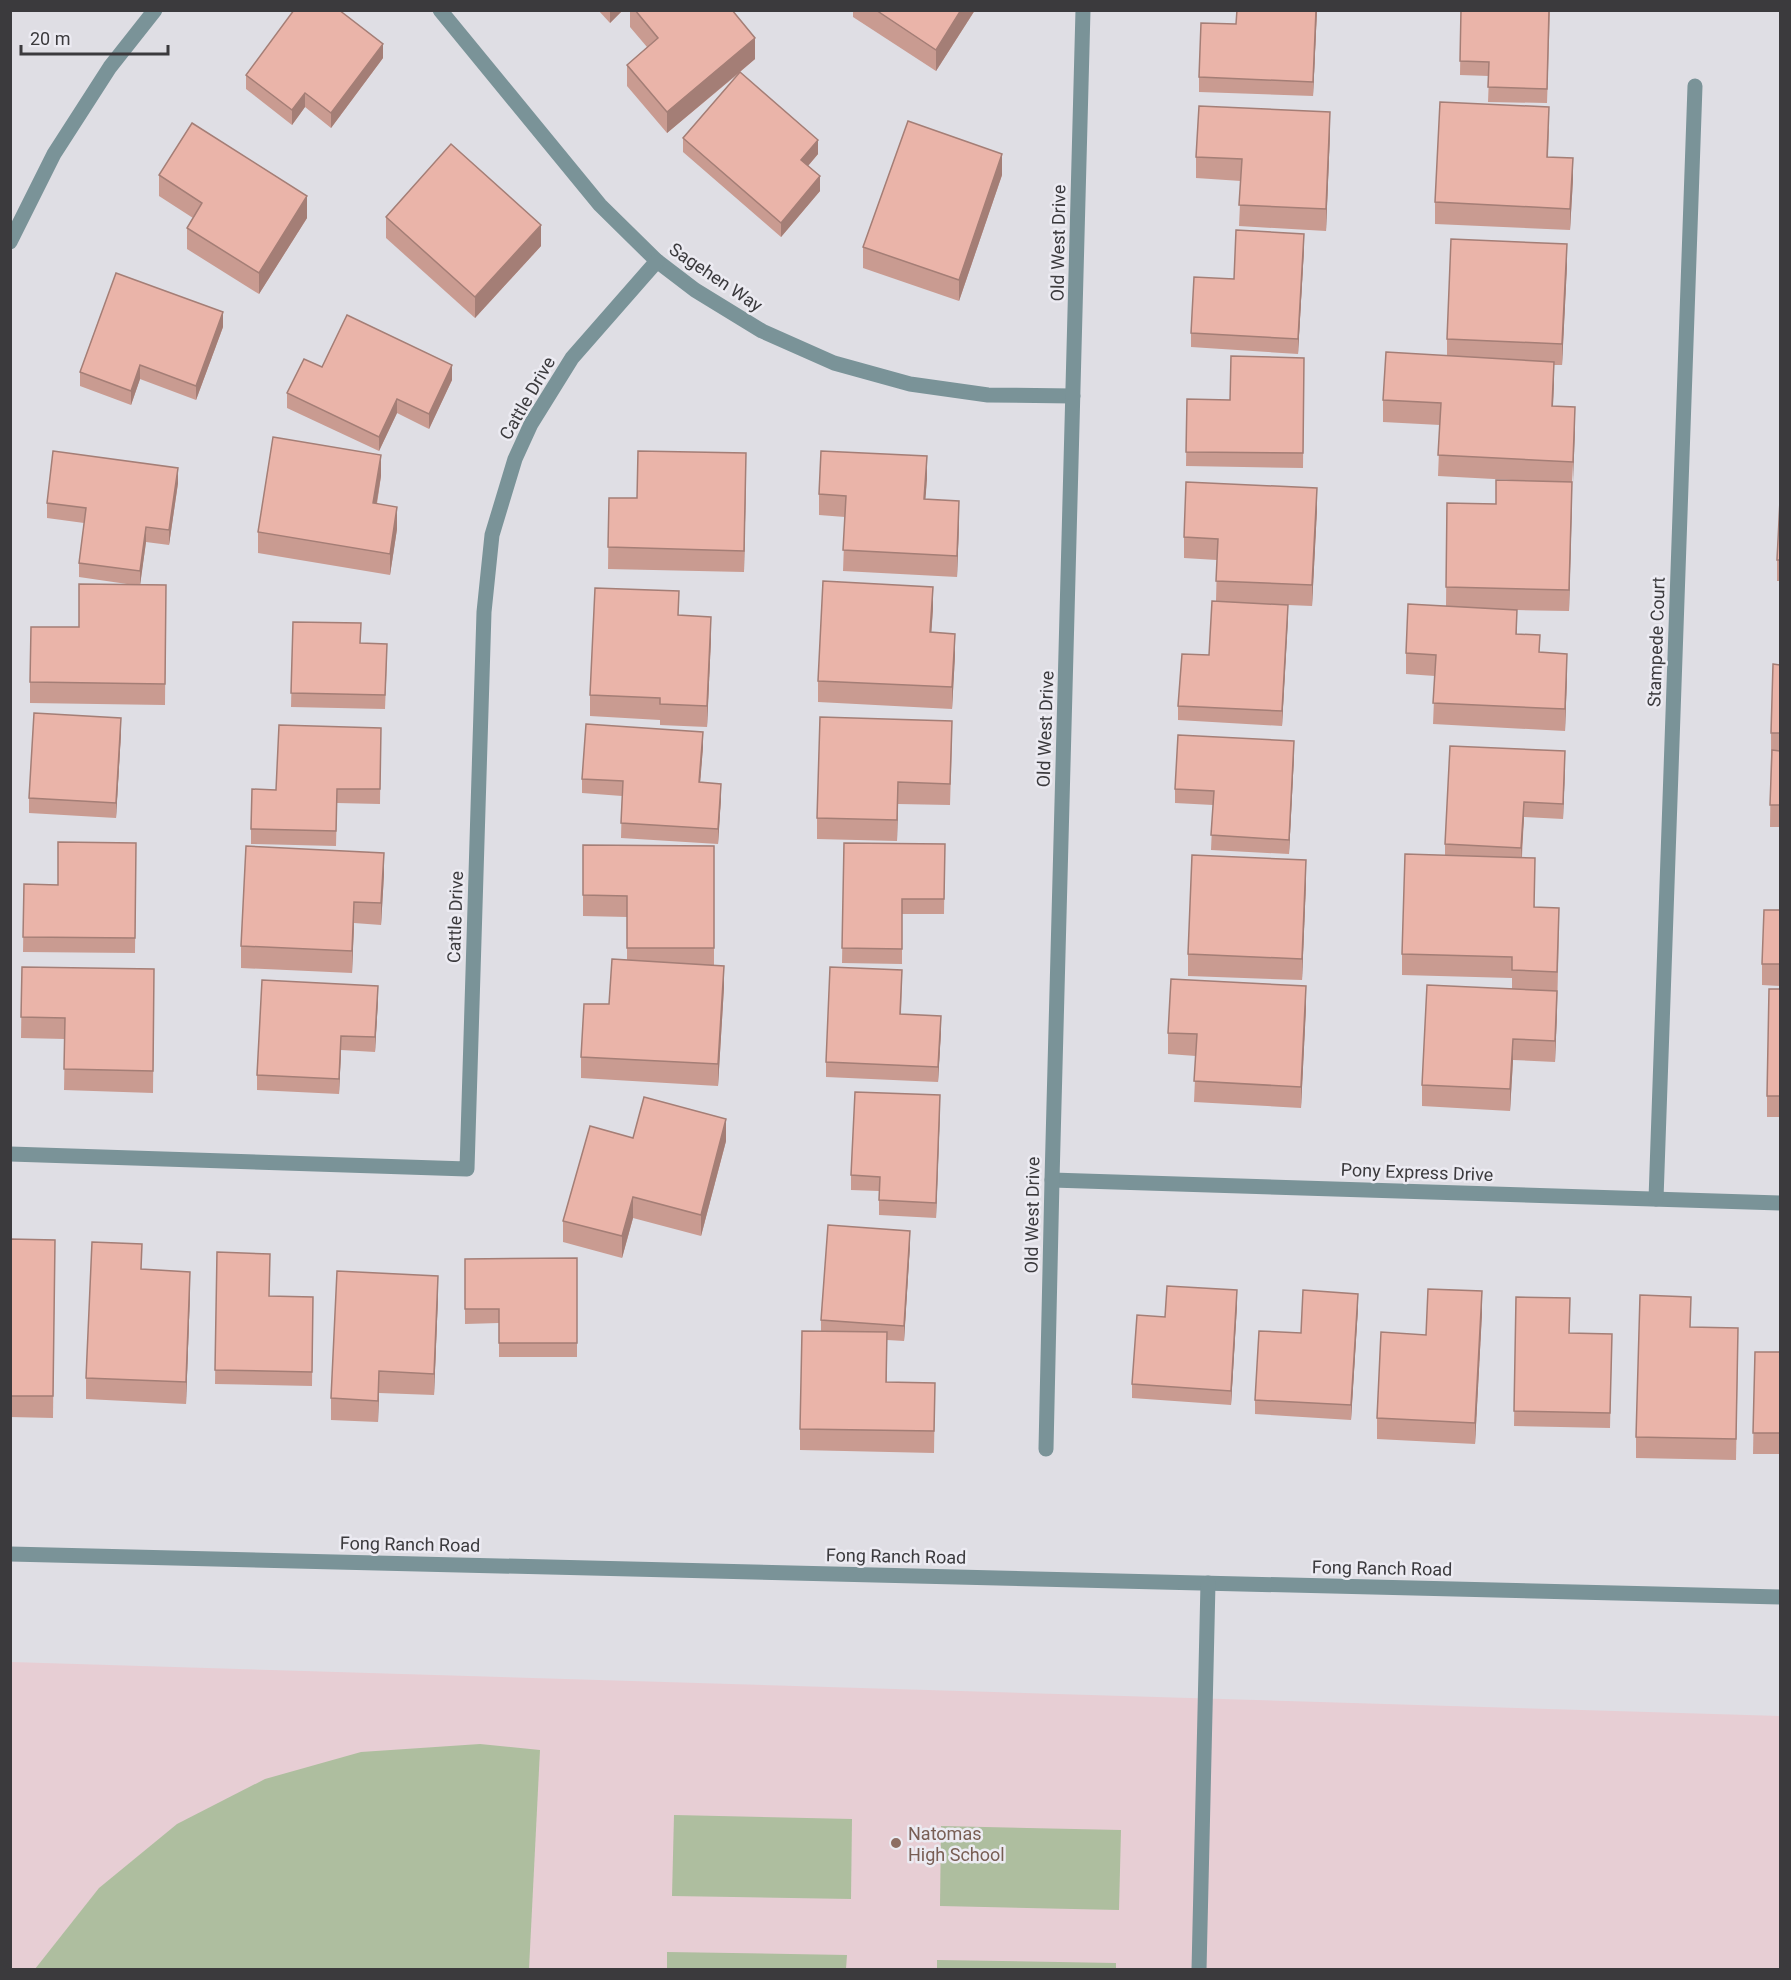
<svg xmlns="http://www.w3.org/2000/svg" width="1791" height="1980" font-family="Roboto,sans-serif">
	<rect width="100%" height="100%" fill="#dfdee4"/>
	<path fill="#e7ced4" d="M11,1662l1769,54v253l-1769,1z"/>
	<g fill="#aebe9f">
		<path d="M480,1744l60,6 -11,219h-494l64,-81 78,-64 88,-45 96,-27z"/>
		<path d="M674,1815l178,4 -1,80 -179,-3z"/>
		<path d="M941,1826l180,4 -2,80 -179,-4z"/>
		<path d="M667,1952l180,3 -1,14h-179z"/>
		<path d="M937,1960l179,3v6h-179z"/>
	</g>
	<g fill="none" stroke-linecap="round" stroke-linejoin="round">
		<g stroke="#7a9398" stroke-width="15">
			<path d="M440,10l160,195 57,56 38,29 67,41 72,32 76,21 78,11 85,1"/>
			<path d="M10,242l44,-88 56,-87 45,-57"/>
			<path d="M10,1154l457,15 17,-557 8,-77 23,-76 16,-35 41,-66 85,-97"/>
			<path d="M1052,1180l728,23"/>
			<path d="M1656,1199l39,-1113"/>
			<path d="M1046,1449l6,-269 31,-1170"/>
			<path d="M10,1554l1770,43"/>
			<path d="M1199,1970l9,-387"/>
		</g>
	</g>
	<g fill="#c99b91">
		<path d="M598,10h25l-13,13z"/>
		<path d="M630,10h102l23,49 -15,13 78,82 -10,12 12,25 -39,46 -98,-85v-14l56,-65 -72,60 -40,-47v-21l20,-18 -17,-20z"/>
		<path d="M853,10h122l-39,61 -83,-54z"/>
		<path d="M1237,10h80l-4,86 -114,-4v-15l37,-53z"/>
		<path d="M1461,10h89l-3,93 -59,-1 1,-26 -29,-1z"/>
		<path d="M383,58l-52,70 -26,-21 -13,18 -46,-36v-14z"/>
		<path d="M1549,128l-1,29 25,22 -3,51 -135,-6v-22z"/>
		<path d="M1330,133l-4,98 -87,-5 2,-45 -45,-3v-21z"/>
		<path d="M159,175l148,43 -48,76 -72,-45v-21l6,-10 -34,-22z"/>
		<path d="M1002,175l-43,126 -96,-33v-21z"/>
		<path d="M386,217l155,29 -66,72 -89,-80z"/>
		<path d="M1304,249l-6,105 -107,-7v-14l43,-54z"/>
		<path d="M1567,265l-5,100h-8l-1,41 22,22 -3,55 -3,128 -52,-1v24l50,41 -2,56 -132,-7 2,-48 -29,-2v-21l40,-47 1,-103 49,1 36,-23 -94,-5 2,-51 -57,-3v-22l64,-44v-17z"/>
		<path d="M223,327l-27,73 -56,-21 -9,26 -51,-19v-14z"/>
		<path d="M1304,358l-1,110 -117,-2 1,-67 43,1z"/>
		<path d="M322,367l130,13 -23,49 -32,-16 -18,38 -92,-43v-15z"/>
		<path d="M746,475l-2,97 -136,-3 1,-71h28z"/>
		<path d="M381,476l-4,28 20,25 -7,46 -132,-22v-21z"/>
		<path d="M927,478l-2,21 34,24 -2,54 -114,-6 2,-54 -26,-2v-21z"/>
		<path d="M178,483l-9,62 -23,-3 -6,42 26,1 -1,120 -135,-2v-21l49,-55 48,-43 -48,-7v-14l5,-40 -37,-5v-15z"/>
		<path d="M1780,500v81h-3v-21z"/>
		<path d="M1317,509l-5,97 -24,-1 -6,121 -104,-6v-14l31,-51 7,-54 1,-41 -33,-2v-21z"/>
		<path d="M933,608l-2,25 24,22 -3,54 -134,-7v-21z"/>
		<path d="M679,615l32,23 -4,89 -47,-2v-5l-70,-4v-21z"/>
		<path d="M293,622l68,21 26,16 -2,50 -94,-2z"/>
		<path d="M1780,665v162h-10l1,-73v-21z"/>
		<path d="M381,728l-1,76 -43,-1 -1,43 -85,-2v-15l25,-39z"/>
		<path d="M121,733l-5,85 -87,-5v-15z"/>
		<path d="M952,742l-2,63 -52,-1 -1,37 -80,-2v-21z"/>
		<path d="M703,747l-3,35 21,16 -3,46 -97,-6 1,-42 -40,-3v-14z"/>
		<path d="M1294,756l-5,98 -78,-4 2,-45 -38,-2v-14z"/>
		<path d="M1565,766l-2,53 -39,-2 -2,40 13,50 24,22 -2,83 -2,50 -42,-2 -3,51 -88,-5v-21l90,-96v-11l-110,-3v-21l43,-99v-11z"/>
		<path d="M136,843l-1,110 -112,-1 1,-68 34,1z"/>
		<path d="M844,843l101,1 -1,70h-42v50l-60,-1z"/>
		<path d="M583,845l131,1v119l10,22 -6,99 -137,-8v-21l28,-53 18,-44v-43l-44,-1z"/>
		<path d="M384,874l-3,51 -27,-2 -2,50 -111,-5v-22z"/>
		<path d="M1306,882l-4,98 -114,-4v-22z"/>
		<path d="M1780,910v76l-18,-1v-21z"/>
		<path d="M22,967l132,24 -1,102 -89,-3 1,-51 -44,-1z"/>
		<path d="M902,984l-1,30 40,17 -3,51 -112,-5v-15z"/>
		<path d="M1780,989v128h-13v-21z"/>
		<path d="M378,1000l-3,52 -34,-2 -2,44 -82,-4v-15z"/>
		<path d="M1306,1007l-5,101 -107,-6 2,-46 -28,-2v-21z"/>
		<path d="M940,1110l-4,108 -57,-3v-24l-28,-1v-15z"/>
		<path d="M633,1138l93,3 -25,95 -68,-18 -11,40 -59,-16v-21z"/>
		<path d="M10,1239l45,1 -2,178 -43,-1z"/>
		<path d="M910,1245l-6,96 -17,-1v42l48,1 -1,70 -134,-3v-21l21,-98v-11z"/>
		<path d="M217,1252l52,44 44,1 -1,89 -97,-2z"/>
		<path d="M577,1258v99h-78v-34l-34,1v-65z"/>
		<path d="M141,1269l49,24 -4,111 -100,-5v-21z"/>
		<path d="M438,1297l-4,98 -55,-2 -1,29 -47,-2v-22z"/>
		<path d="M1516,1297l54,15 -1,21 43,1 -2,94 -96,-2z"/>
		<path d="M1237,1305l-6,100 -99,-7v-14l33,-67z"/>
		<path d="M1358,1308l-7,112 -96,-6v-14l46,-67z"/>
		<path d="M1482,1313l-7,131 -98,-5v-21l49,-83z"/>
		<path d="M1691,1327l47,23 -2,110 -100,-2v-21z"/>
		<path d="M1755,1352h25v102h-27z"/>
	</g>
	<g fill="#a47e76">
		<path d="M610,10h13l-13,13z"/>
		<path d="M961,10h14l-39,61v-21z"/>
		<path d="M1316,10h1l-4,86v-14z"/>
		<path d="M755,38v21l-88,74v-21z"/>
		<path d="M383,44v14l-52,70v-15z"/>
		<path d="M305,93v14l-13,18v-15z"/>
		<path d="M1330,112v21l-4,98v-22z"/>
		<path d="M818,140v14l-17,20v-14z"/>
		<path d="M1002,154v21l-43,126v-21z"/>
		<path d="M1573,158v21l-3,51v-21z"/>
		<path d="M820,176v15l-39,46v-14z"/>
		<path d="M307,196v22l-48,76v-21z"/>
		<path d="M541,225v21l-66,72v-21z"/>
		<path d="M1304,234v15l-6,105v-15z"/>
		<path d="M1567,244v21l-5,100v-21z"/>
		<path d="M223,312v15l-27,73v-14z"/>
		<path d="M1554,362v21l-2,44v-21z"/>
		<path d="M140,365v14l-9,26v-14z"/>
		<path d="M452,365v15l-23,49v-15z"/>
		<path d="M397,399v14l-18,38v-14z"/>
		<path d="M1575,407v21l-2,55v-21z"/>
		<path d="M746,453v22l-2,97v-21z"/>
		<path d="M381,455v21l-8,49v-22z"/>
		<path d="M927,456v22l-3,42v-21z"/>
		<path d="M178,468v15l-9,62v-15z"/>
		<path d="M1572,482v21l-3,108v-21z"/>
		<path d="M1317,488v21l-5,97v-21z"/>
		<path d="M959,501v22l-2,54v-21z"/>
		<path d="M397,507v22l-7,46v-21z"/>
		<path d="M146,527v15l-6,44v-15z"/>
		<path d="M933,587v21l-3,46v-22z"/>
		<path d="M1288,605v15l-6,106v-15z"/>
		<path d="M711,617v21l-4,89v-21z"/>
		<path d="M955,634v21l-3,54v-22z"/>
		<path d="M1567,654v21l-2,56v-22z"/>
		<path d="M121,718v15l-5,85v-15z"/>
		<path d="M703,732v15l-4,50v-15z"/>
		<path d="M1294,741v15l-5,98v-14z"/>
		<path d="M1565,751v15l-2,53v-15z"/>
		<path d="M898,782v22l-1,37v-21z"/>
		<path d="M721,784v14l-3,46v-15z"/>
		<path d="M1524,802v15l-3,45v-14z"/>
		<path d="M384,853v21l-3,51v-22z"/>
		<path d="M1306,860v22l-4,98v-21z"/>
		<path d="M354,902v21l-2,50v-22z"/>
		<path d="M724,966v21l-6,99v-22z"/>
		<path d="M378,986v14l-3,52v-15z"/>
		<path d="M1306,986v21l-5,101v-21z"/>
		<path d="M1557,991v21l-2,50v-21z"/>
		<path d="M941,1016v15l-3,51v-15z"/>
		<path d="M341,1036v14l-2,44v-15z"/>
		<path d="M1513,1039v21l-3,51v-22z"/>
		<path d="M940,1095v15l-4,108v-15z"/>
		<path d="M726,1119v22l-25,95v-21z"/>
		<path d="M633,1197v21l-11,40v-22z"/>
		<path d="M910,1231v14l-6,96v-15z"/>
		<path d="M190,1272v21l-4,111v-22z"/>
		<path d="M438,1276v21l-4,98v-21z"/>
		<path d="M1237,1290v15l-6,100v-14z"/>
		<path d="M1482,1291v22l-7,131v-21z"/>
		<path d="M1358,1294v14l-7,112v-15z"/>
		<path d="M379,1371v22l-1,29v-21z"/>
	</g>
	<g fill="#eab4a9" stroke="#a47e76" stroke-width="1.5">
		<path d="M294,10h45l44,34 -52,69 -26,-20 -13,17 -46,-35z"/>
		<path d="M635,10h97l23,28 -88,74 -40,-47 31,-27z"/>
		<path d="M876,10h85l-25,40z"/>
		<path d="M1237,10h79l-3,72 -114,-5 2,-54 35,1z"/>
		<path d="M1461,10h88l-2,79 -59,-2 1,-25 -29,-1z"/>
		<path d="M740,72l78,68 -17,20 19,16 -39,47 -98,-85z"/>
		<path d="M1440,102l109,5 -2,50 26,1 -3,51 -135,-7z"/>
		<path d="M1199,106l131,6 -4,97 -87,-4 3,-46 -46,-2z"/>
		<path d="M908,121l94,33 -43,126 -96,-33z"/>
		<path d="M192,123l115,73 -48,77 -72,-45 15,-25 -43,-28z"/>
		<path d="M451,144l90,81 -66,72 -89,-80z"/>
		<path d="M1236,230l68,4 -6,105 -107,-6 3,-56 40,2z"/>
		<path d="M1451,239l116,5 -5,100 -115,-5z"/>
		<path d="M116,273l107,39 -27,74 -56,-21 -9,26 -51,-19z"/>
		<path d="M347,315l105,50 -23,49 -32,-15 -18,38 -92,-44 17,-34 18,8z"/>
		<path d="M1386,352l168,10 -2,44 23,1 -2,55 -135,-7 3,-52 -58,-3z"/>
		<path d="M1231,356l73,2 -1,95 -117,-1 1,-53 43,1z"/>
		<path d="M273,437l108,18 -8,48 24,4 -7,47 -132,-22z"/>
		<path d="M53,451l125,17 -9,62 -23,-3 -6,44 -61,-8 7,-55 -39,-5z"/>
		<path d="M638,451l108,2 -2,98 -136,-4 1,-49h28z"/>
		<path d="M821,451l106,5 -3,43 35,2 -2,55 -114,-6 3,-54 -27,-2z"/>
		<path d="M1496,480l76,2 -3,108 -123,-3 1,-84 49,1z"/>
		<path d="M1186,482l131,6 -5,97 -96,-4 2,-42 -34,-2z"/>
		<path d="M1780,500v60h-3z"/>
		<path d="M823,581l110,6 -3,45 25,2 -3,53 -134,-6z"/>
		<path d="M79,584l87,1 -1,99 -135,-2 1,-55h48z"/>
		<path d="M595,588l84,3 -1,24 33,2 -4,89 -47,-2v-6l-70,-3z"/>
		<path d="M1212,601l76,4 -6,106 -104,-5 4,-52 27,1z"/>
		<path d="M1408,604l109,6 -1,24 24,1 -1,17 28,2 -2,55 -132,-6 3,-48 -30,-2z"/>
		<path d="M293,622l68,1 -1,20 27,1 -2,51 -94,-2z"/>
		<path d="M1773,664l7,1v68h-9z"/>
		<path d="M34,713l87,5 -5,85 -87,-5z"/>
		<path d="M820,717l132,4 -2,63 -52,-2 -1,38 -80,-2z"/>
		<path d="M586,724l117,8 -4,50 22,2 -3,45 -97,-6 2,-42 -41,-2z"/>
		<path d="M279,725l102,3 -1,61h-43l-1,42 -85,-2 1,-40 24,1z"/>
		<path d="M1178,735l116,6 -5,99 -78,-5 3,-44 -39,-2z"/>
		<path d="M1450,746l115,5 -2,53 -39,-2 -3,46 -76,-4z"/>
		<path d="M1772,750l8,1v54h-10z"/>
		<path d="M58,842l78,1 -1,95 -112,-1 1,-53 34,1z"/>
		<path d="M844,843l101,1 -1,55h-42v50l-60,-1z"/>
		<path d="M583,845l131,1v102h-87v-52l-44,-1z"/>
		<path d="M246,846l138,7 -3,50 -27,-1 -2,49 -111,-5z"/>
		<path d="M1405,854l130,4 -1,49 25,1 -2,64 -45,-2v-13l-110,-3z"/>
		<path d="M1192,855l114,5 -4,99 -114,-5z"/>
		<path d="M1764,910h16v54h-18z"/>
		<path d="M612,959l112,7 -6,98 -137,-7 3,-53h25z"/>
		<path d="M22,967l132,2 -1,102 -89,-2 1,-51 -44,-1z"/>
		<path d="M830,967l72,3 -2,44 41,2 -3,51 -112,-5z"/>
		<path d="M1171,979l135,7 -5,101 -107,-6 3,-47 -29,-1z"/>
		<path d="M262,980l116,6 -3,51 -34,-1 -2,43 -82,-4z"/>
		<path d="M1427,985l130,6 -2,50 -42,-2 -3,50 -88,-4z"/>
		<path d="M1769,989h11v107h-13z"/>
		<path d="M855,1092l85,3 -4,108 -57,-3 1,-23 -29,-2z"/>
		<path d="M644,1097l82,22 -25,96 -68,-18 -11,39 -59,-15 27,-95 43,12z"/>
		<path d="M828,1225l82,6 -6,95 -83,-6z"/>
		<path d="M10,1239l45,1 -2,156h-43z"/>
		<path d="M92,1242l50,2 -1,25 49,3 -4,110 -100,-4z"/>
		<path d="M217,1252l53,2 -1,42 44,1 -1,75 -97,-2z"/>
		<path d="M577,1258v85h-78v-34h-34v-50z"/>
		<path d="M337,1271l101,5 -4,98 -55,-3 -1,30 -47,-3z"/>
		<path d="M1167,1286l70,4 -6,101 -99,-7 5,-69 28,2z"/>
		<path d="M1428,1289l54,2 -7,132 -98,-5 4,-86 45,3z"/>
		<path d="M1303,1290l55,4 -7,111 -96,-5 4,-69 42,2z"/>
		<path d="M1640,1295l51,2 -1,30 48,1 -2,111 -100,-2z"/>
		<path d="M1516,1297l54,1 -1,35 43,1 -2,79 -96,-2z"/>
		<path d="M802,1331l85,1 -1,50 49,1 -1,48 -134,-2z"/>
		<path d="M1755,1352h25v81h-27z"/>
	</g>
	<circle fill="#8d6e63" stroke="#ecebf2" stroke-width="2" cx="896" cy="1843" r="6"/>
	<g text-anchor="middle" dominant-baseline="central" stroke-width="5" stroke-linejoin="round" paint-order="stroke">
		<g font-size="18" fill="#3b3a3d" stroke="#ecebf2">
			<text transform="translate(1058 243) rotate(-89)">Old West Drive</text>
			<text transform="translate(716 277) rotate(34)">Sagehen Way</text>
			<text transform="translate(527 398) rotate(-60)">Cattle Drive</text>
			<text transform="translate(1656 642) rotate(-88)">Stampede Court</text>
			<text transform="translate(1045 729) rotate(-88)">Old West Drive</text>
			<text transform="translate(455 917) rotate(-88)">Cattle Drive</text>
			<text transform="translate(1417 1172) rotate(2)">Pony Express Drive</text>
			<text transform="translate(1032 1215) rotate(-89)">Old West Drive</text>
			<text transform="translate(410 1544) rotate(1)">Fong Ranch Road</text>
			<text transform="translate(896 1556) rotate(1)">Fong Ranch Road</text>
			<text transform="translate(1382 1568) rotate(1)">Fong Ranch Road</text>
		</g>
		<g font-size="18" fill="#785e54" stroke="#ecebf2" text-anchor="start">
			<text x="908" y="1833">Natomas<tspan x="908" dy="21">High School</tspan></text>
		</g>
	</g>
	<rect width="1791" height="1980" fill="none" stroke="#3b3a3d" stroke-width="24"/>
	<path d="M21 45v9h147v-9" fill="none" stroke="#3b3a3d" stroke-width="3"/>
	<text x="30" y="45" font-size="18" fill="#3b3a3d" stroke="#ecebf2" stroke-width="4.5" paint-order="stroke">20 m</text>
</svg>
